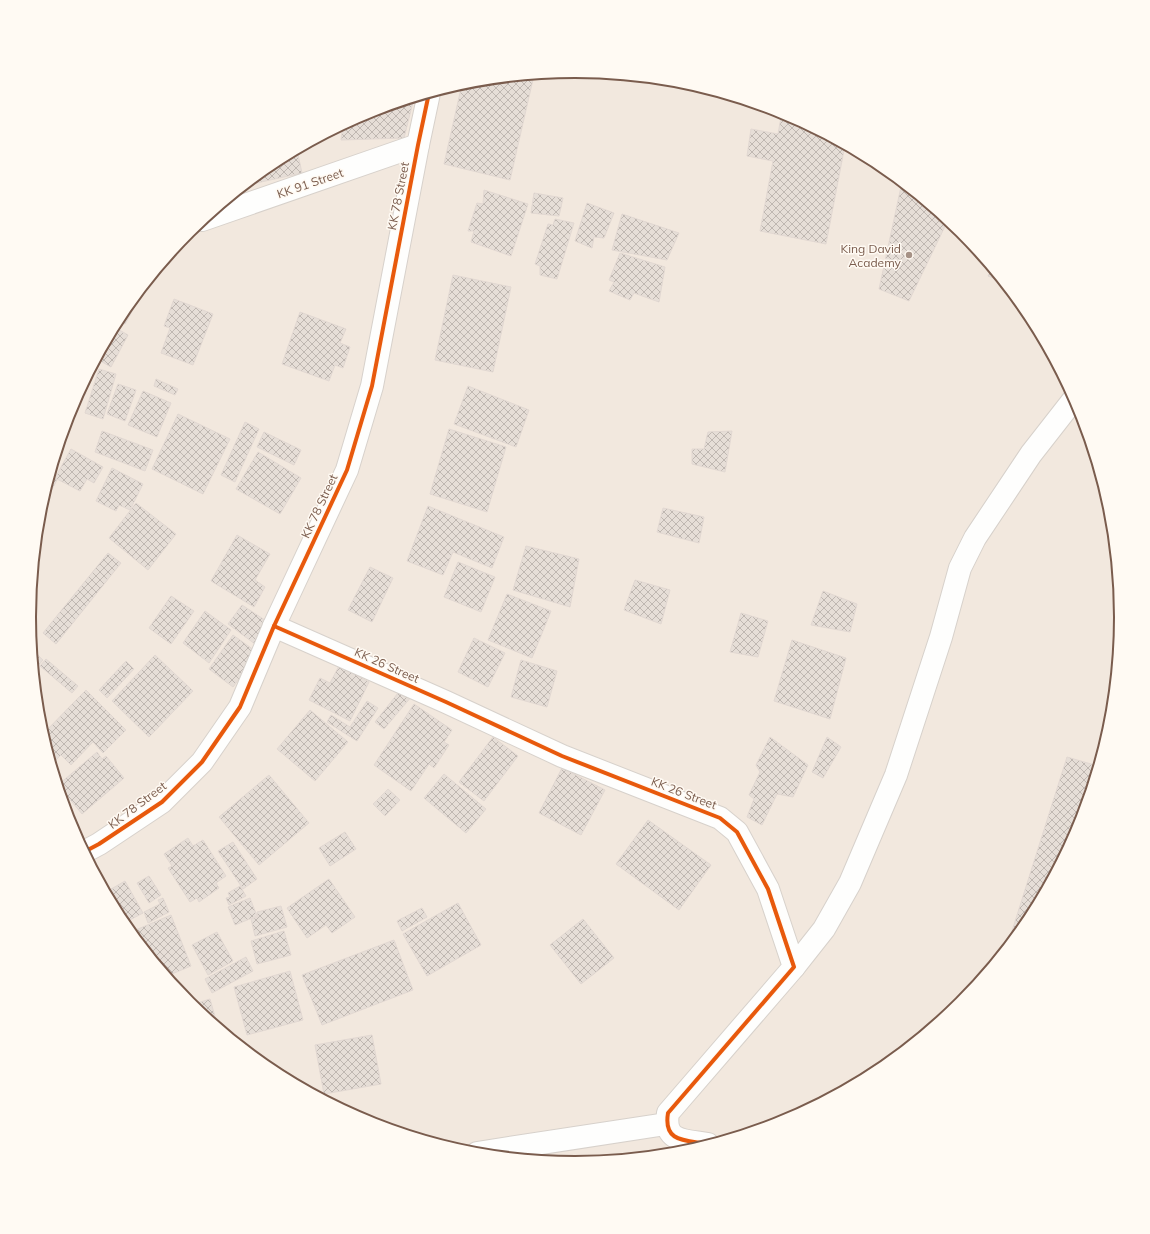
<svg xmlns="http://www.w3.org/2000/svg" width="1150" height="1234" font-family="Mulish,sans-serif">
	<defs>
		<pattern id="building-cross-hatch" width="8" height="8" patternUnits="userSpaceOnUse"><rect width="8" height="8" fill="#e6ded7"/><path d="M0 0l8 8M0 8l8-8" fill="none" stroke="#bfb7b1"/></pattern>
	</defs>
	<rect width="100%" height="100%" fill="#f9f5f0"/>
	<circle fill="#f2e8de" cx="575" cy="617" r="544"/>
	<g fill="url(#building-cross-hatch)" stroke="#e2d8d2">
		<path d="M534,75l-24,105 -66,-16 18,-80 7,-3z"/>
		<path d="M414,98l-10,40 -63,2 2,-15 23,-13z"/>
		<path d="M782,112l63,33 -19,99 -66,-13 13,-70 -26,-5 4,-27 27,5z"/>
		<path d="M297,150l5,23 -59,13 29,-23z"/>
		<path d="M902,182l46,38 -39,81 -30,-12z"/>
		<path d="M484,190l44,14 -17,52 -40,-14 3,-11h-6l9,-28 6,1z"/>
		<path d="M534,193l29,5 -4,18 -28,-3z"/>
		<path d="M587,203l27,10 -10,25 -10,-1 -2,11 -17,-7z"/>
		<path d="M622,214l57,19 -12,27 -55,-10z"/>
		<path d="M555,219l19,4 -17,56 -17,-4v-9l-5,-2 13,-40 5,1z"/>
		<path d="M620,253l45,14 -6,35 -25,-9 -4,7 -21,-9 5,-9 -5,-2z"/>
		<path d="M992,269l11,13 -15,-6z"/>
		<path d="M453,275l58,12 -18,85 -58,-12z"/>
		<path d="M140,291l3,1 -18,32 -7,-4 3,-7z"/>
		<path d="M174,299l39,15 -20,51 -32,-12 9,-25 -6,-2z"/>
		<path d="M300,312l46,17 -6,14 10,4 -7,21 -8,-3 -6,16 -47,-17z"/>
		<path d="M114,327l14,8 -17,32 -14,-8z"/>
		<path d="M99,369l17,5 -13,45 -18,-6z"/>
		<path d="M156,379l22,10 -3,6 -21,-9z"/>
		<path d="M118,384l18,6 -11,31 -18,-7z"/>
		<path d="M468,386l61,24 -13,37 -62,-23z"/>
		<path d="M81,389l5,4 -8,11 -4,-3z"/>
		<path d="M143,391l28,12 -14,34 -29,-12z"/>
		<path d="M178,414l52,25 -27,55 -51,-25z"/>
		<path d="M245,422l14,7 -24,53 -14,-7z"/>
		<path d="M449,429l57,18 -19,65 -57,-18z"/>
		<path d="M102,431l51,19 -8,21 -50,-19z"/>
		<path d="M732,431l-7,41 -33,-8v-15h12l4,-17z"/>
		<path d="M264,432l37,18 -7,15 -37,-18z"/>
		<path d="M71,449l32,18 -9,16 -7,-4 -7,12 -25,-13z"/>
		<path d="M258,452l43,26 -21,36 -44,-25z"/>
		<path d="M53,466l3,2 -5,8 6,4 -7,13 -5,-2z"/>
		<path d="M112,468l31,16 -13,26 -11,-5 -3,6 -20,-10z"/>
		<path d="M136,503l40,31 -28,36 -39,-32z"/>
		<path d="M428,506l76,31 -12,31 -39,-16 -10,23 -36,-14z"/>
		<path d="M663,508l41,9 -5,26 -42,-11z"/>
		<path d="M237,535l33,19 -15,26 10,7 -11,20 -43,-26z"/>
		<path d="M526,546l53,13 -9,48 -57,-17z"/>
		<path d="M108,553l13,10 -65,81 -13,-11z"/>
		<path d="M458,562l37,15 -14,35 -37,-15z"/>
		<path d="M370,567l23,11 -21,44 -24,-12z"/>
		<path d="M635,580l35,10 -9,34 -37,-14z"/>
		<path d="M823,591l34,13 -7,28 -39,-7z"/>
		<path d="M507,594l44,17 -19,47 -44,-18z"/>
		<path d="M171,596l23,15 -23,33 -22,-16z"/>
		<path d="M242,605l32,21 -15,21 -31,-23z"/>
		<path d="M205,611l26,19 -22,33 -26,-20z"/>
		<path d="M741,613l27,8 -10,36 -28,-5z"/>
		<path d="M233,635l25,18 -25,34 -24,-18z"/>
		<path d="M474,638l31,15 -17,34 -30,-15z"/>
		<path d="M792,640l54,18 -16,61 -56,-18z"/>
		<path d="M32,650l11,10 -9,10z"/>
		<path d="M155,655l38,36 -44,46 -37,-36z"/>
		<path d="M46,659l32,27 -6,7 -32,-27z"/>
		<path d="M521,660l36,11 -10,36 -36,-10z"/>
		<path d="M126,661l8,8 -27,29 -8,-8z"/>
		<path d="M339,666l30,16 -19,39 -41,-21 11,-22 10,5z"/>
		<path d="M402,688l10,8 -28,33 -9,-7z"/>
		<path d="M86,690l40,40 -23,23 -10,-11 -22,23 -10,-10 -9,9 -9,-30z"/>
		<path d="M367,701l11,7 -21,33 -30,-19 4,-7 19,12z"/>
		<path d="M414,704l38,26 -8,12 5,3 -15,23 -5,-4 -18,27 -37,-26z"/>
		<path d="M310,710l38,32 -33,39 -38,-32z"/>
		<path d="M493,737l25,19 -34,45 -25,-19z"/>
		<path d="M770,737l38,28 -15,32 -16,-3 -15,31 -15,-8 7,-18 -5,-4 11,-23 -4,-7z"/>
		<path d="M827,737l14,10 -18,31 -11,-6z"/>
		<path d="M97,752l5,7 4,-3 18,22 -42,36 -24,-29z"/>
		<path d="M1067,757l31,9 -19,60 -50,95 -10,12 -7,-2z"/>
		<path d="M562,768l43,22 -24,45 -42,-22z"/>
		<path d="M444,774l42,35 -20,24 -42,-35z"/>
		<path d="M269,775l40,48 -50,42 -40,-48z"/>
		<path d="M388,789l12,11 -15,16 -12,-12z"/>
		<path d="M648,820l63,45 -32,45 -63,-46z"/>
		<path d="M345,832l11,17 -26,17 -11,-18z"/>
		<path d="M188,838l5,8 10,-6 23,36 -10,7 3,5 -20,14 -2,-4 -7,4 -22,-34 4,-2 -8,-12z"/>
		<path d="M233,842l24,37 -14,10 -25,-38z"/>
		<path d="M149,876l12,19 -12,8 -12,-20z"/>
		<path d="M329,879l26,38 -23,16 -6,-8 -19,13 -20,-30z"/>
		<path d="M125,881l18,32 -19,10 -18,-31z"/>
		<path d="M240,886l6,10 -17,9 -3,-7 4,-1 -2,-4z"/>
		<path d="M163,898l6,14 -21,11 -4,-11 16,-8 -2,-4z"/>
		<path d="M250,898l7,18 -22,9 -7,-18z"/>
		<path d="M458,903l23,42 -54,31 -24,-42z"/>
		<path d="M281,906l6,21 -32,9 -4,-17 7,-2 -1,-5z"/>
		<path d="M422,908l5,9 -25,14 -5,-10z"/>
		<path d="M171,915l20,51 -24,10 -36,-44z"/>
		<path d="M583,919l31,39 -33,26 -31,-39z"/>
		<path d="M284,931l7,24 -34,9 -6,-23z"/>
		<path d="M217,932l16,29 -25,14 -16,-30z"/>
		<path d="M394,940l19,50 -91,35 -20,-50z"/>
		<path d="M246,957l7,14 -41,22 -7,-14z"/>
		<path d="M290,971l13,49 -56,15 -13,-48z"/>
		<path d="M210,999l8,28 -27,-22z"/>
		<path d="M372,1035l9,49 -57,10 -9,-49z"/>
	</g>
	<g fill="none" stroke-linecap="round" stroke-linejoin="round">
		<defs>
			<g id="minor">
				<path d="M202,220l216,-75"/>
				<path d="M274,626l172,76 116,54 158,62 17,14 31,57 26,78 -126,146c-5,30 18,27 40,31"/>
				<path d="M84,852l15,-8 63,-42 40,-40 38,-55 34,-81 73,-156 25,-84 46,-241 11,-52"/>
				<path d="M794,967l30,-38 26,-46 46,-108 45,-138 19,-69 15,-30 56,-84 43,-55"/>
				<path d="M477,1153l189,-29"/>
			</g>
		</defs>
		<use href="#minor" stroke="#d7d1cb" stroke-width="24"/>
		<use href="#minor" stroke="#fefefd" stroke-width="22"/>
		<defs>
			<g id="cycleway">
				<path d="M274,626l172,76 116,54 158,62 17,14 31,57 26,78 -126,146c-5,30 18,27 40,31"/>
				<path d="M84,852l15,-8 63,-42 40,-40 38,-55 34,-81 73,-156 25,-84 46,-241 11,-52"/>
			</g>
		</defs>
		<use href="#cycleway" stroke="#fffaf3" stroke-width="6"/>
		<use href="#cycleway" stroke="#e8590c" stroke-width="4"/>
	</g>
	<circle fill="#a69286" stroke="#fffaf3" stroke-width="1.5" cx="909" cy="255" r="4"/>
	<g text-anchor="middle" dominant-baseline="central" stroke-width="3" stroke-linejoin="round" paint-order="stroke">
		<g font-size="12" fill="#7a5c4d" stroke="#fffaf3">
			<text transform="translate(310 183) rotate(-19)">KK 91 Street</text>
			<text transform="translate(398 196) rotate(-79)">KK 78 Street</text>
			<text transform="translate(319 506) rotate(-65)">KK 78 Street</text>
			<text transform="translate(387 665) rotate(24)">KK 26 Street</text>
			<text transform="translate(684 793) rotate(21)">KK 26 Street</text>
			<text transform="translate(137 805) rotate(-37)">KK 78 Street</text>
		</g>
		<g font-size="12" fill="#7a5c4d" stroke="#fffaf3" text-anchor="end">
			<text x="901" y="248">King David<tspan x="901" dy="14">Academy</tspan></text>
		</g>
	</g>
	<path d="M0 0H1150V1234H0ZM36 617a539 539 0 1 1 1078 0a539 539 0 1 1-1078 0Z" fill="#fffaf3" fill-rule="evenodd"/>
	<path fill="none" stroke="#7a5c4d" stroke-width="2" d="M36 617a539 539 0 1 1 1078 0a539 539 0 1 1-1078 0Z"/>
</svg>
